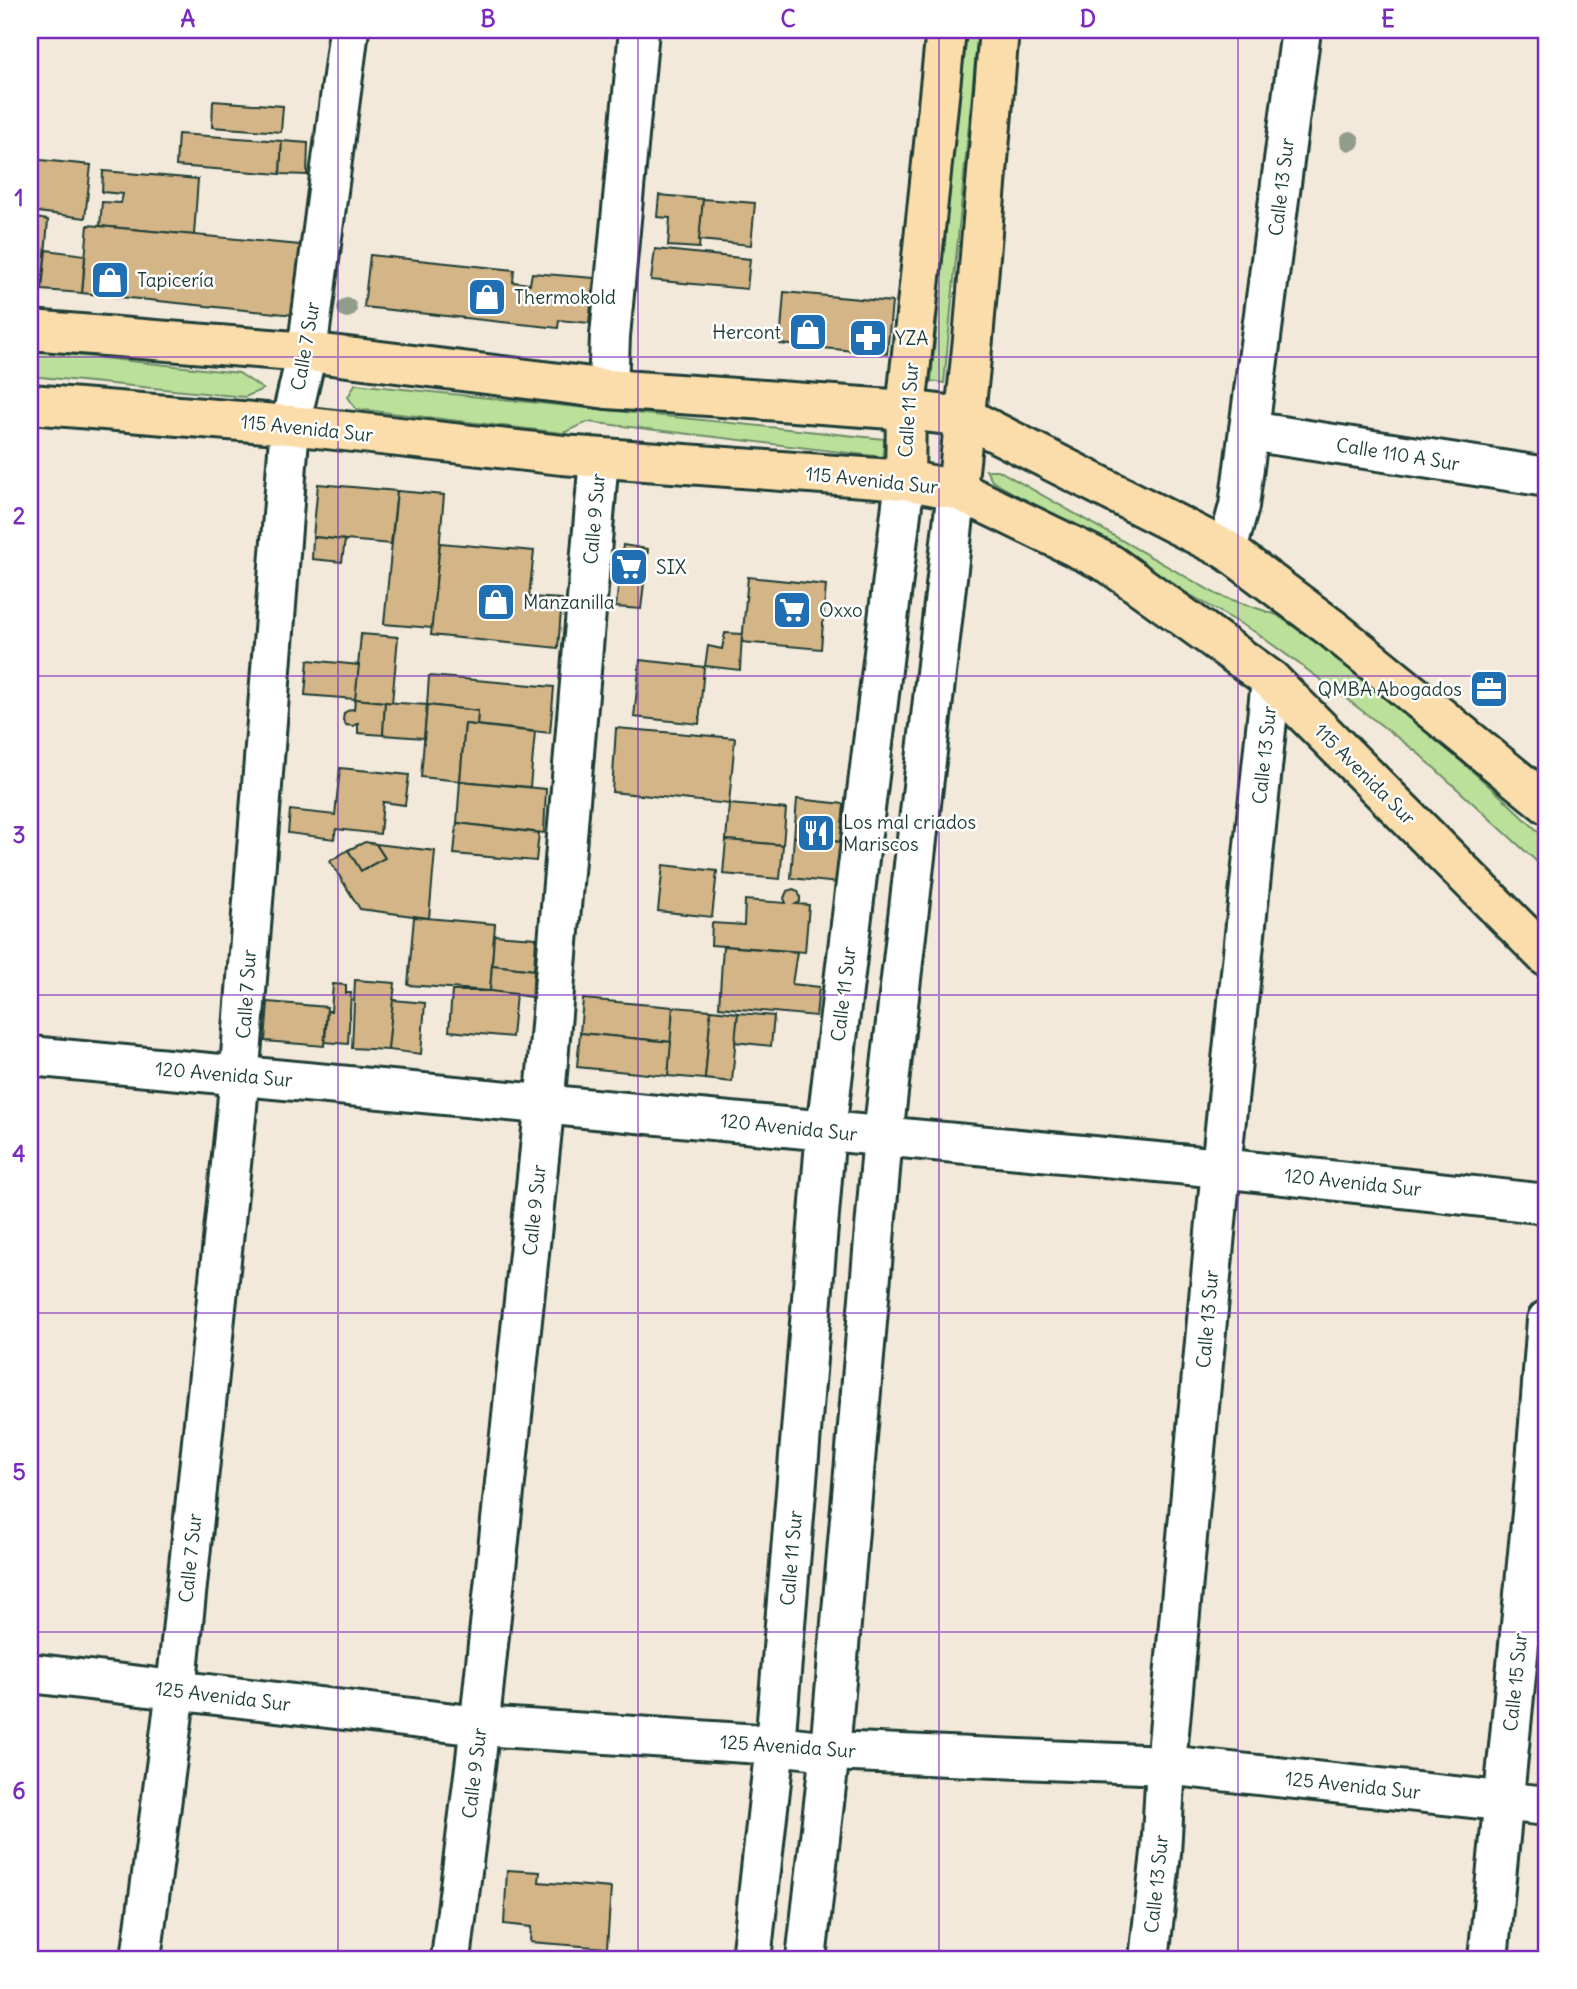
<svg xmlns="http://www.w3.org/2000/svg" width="1577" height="1989" font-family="Delius,sans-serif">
	<rect width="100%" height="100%" fill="#f2e9db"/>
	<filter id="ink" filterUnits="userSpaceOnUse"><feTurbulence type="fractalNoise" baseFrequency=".0143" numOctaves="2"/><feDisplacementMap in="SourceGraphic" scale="14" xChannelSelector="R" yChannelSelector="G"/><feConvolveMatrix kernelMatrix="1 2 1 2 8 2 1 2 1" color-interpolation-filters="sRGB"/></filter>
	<g filter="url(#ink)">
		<g fill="#bbe09a" stroke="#6d8e67" stroke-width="2">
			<path d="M965,30h13l-34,353 -13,-2z"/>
			<path d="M30,350l209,23 24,16 -18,8 -215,-21z"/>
			<path d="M355,384l529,55 -1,18 -295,-35 -25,11 -207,-24 -8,-12z"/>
			<path d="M986,470h12l220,125 59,20 90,64 138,121 42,40v31l-129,-118 -94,-71 -69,-50 -263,-151z"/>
		</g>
		<g fill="#d3b587" stroke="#1f3d34" stroke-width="2">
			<path d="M213,101l70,5 -2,26 -69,-5z"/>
			<path d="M178,134l104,7 -2,33 -104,-8z"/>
			<path d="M282,141l26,2 -1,32 -27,-1z"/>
			<path d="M30,159l61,6 -6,53 -55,-7z"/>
			<path d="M103,171l95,8 -4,56 -94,-9 2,-24 19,1 2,-9 -21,-2z"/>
			<path d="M659,195l44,4 -4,49 -31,-2 2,-28 -13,-1z"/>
			<path d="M703,199l52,4 -4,42 -52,-5z"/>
			<path d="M30,217l18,3 -6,70 -12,-1z"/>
			<path d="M88,225l212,20 -6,70 -212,-22z"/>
			<path d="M655,249l95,10 -3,30 -96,-9z"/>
			<path d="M46,250l39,5 -3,38 -40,-3z"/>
			<path d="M370,255l144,15 -1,12 17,2 2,-11 62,5 -5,45 -30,-3 -1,8 -194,-21z"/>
			<path d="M784,292l108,10 -5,52 -107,-10z"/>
			<path d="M318,484l79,7 -6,53 -78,-7z"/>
			<path d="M397,491l47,4 -12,133 -48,-4z"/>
			<path d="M313,537l32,3 -3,22 -30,-3z"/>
			<path d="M440,543l94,8 -5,46 33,2 -4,49 -127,-13z"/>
			<path d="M623,545l25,4 -7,60 -25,-2z"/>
			<path d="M748,577l78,8 -5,64 -79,-7z"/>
			<path d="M725,633l17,1 -2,36 -35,-4 3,-20 14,3z"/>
			<path d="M361,634l37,3 -6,66 -37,-4z"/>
			<path d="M308,660l51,5 -4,34 -50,-4z"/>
			<path d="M640,660l64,7 -5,57 -65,-7z"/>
			<path d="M429,676l125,11 -4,46 -73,-8 1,-14 -51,-6z"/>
			<path d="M355,699l30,3 -2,33 -25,-2v-10l-5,3 -7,-1 -3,-5 1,-7 7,-4 3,1z"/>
			<path d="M385,702l42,3 -3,33 -41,-3z"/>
			<path d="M427,705l51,6 -1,14 -12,-1 -5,57 -39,-4z"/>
			<path d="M465,724l70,8 -5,55 -70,-6z"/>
			<path d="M616,728l119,10 -6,66 -117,-12z"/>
			<path d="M340,768l69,7 -4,30 -22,-3 -3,32 -44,-5 -2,10 -46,-6 2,-23 45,5z"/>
			<path d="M460,781l86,8 -2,44 -87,-10z"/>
			<path d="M797,799l47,5 -3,38 -47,-5z"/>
			<path d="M729,804l57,5 -3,36 -57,-5z"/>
			<path d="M457,823l82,10 -3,28 -82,-7z"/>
			<path d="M794,837l47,5 -3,41 -47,-5z"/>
			<path d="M726,840l57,5 -3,34 -57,-5z"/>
			<path d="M365,842l11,2 9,14 -24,13 -13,-21z"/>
			<path d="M376,844l59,7 -6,67 -69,-9 -30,-48 18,-11 13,21 24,-13z"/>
			<path d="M663,865l54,6 -5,46 -54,-6z"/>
			<path d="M793,889l5,2 2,6v5l-4,2 13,1 -4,47 -94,-7 1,-22 32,2 1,-25 41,3 -2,-5 3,-7z"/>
			<path d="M414,917l81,7 -5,67 -82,-6z"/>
			<path d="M494,935l42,3 -2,32 -42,-5z"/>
			<path d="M723,946l74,6 -5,32 27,3 -3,29 -97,-9z"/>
			<path d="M492,965l42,5 -2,27 -42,-6z"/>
			<path d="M355,980l40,3 -7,67 -36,-2z"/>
			<path d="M333,984l13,1v8h5l-3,51 -23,-2 2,-31h4z"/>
			<path d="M452,991h38l26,3 -4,43 -63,-6z"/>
			<path d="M583,999l90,8 -2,35 -91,-9z"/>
			<path d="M393,1000l32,3 -4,51 -33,-4z"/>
			<path d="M268,1002l59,5 -3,39 -59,-5z"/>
			<path d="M673,1007l38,3 -6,69 -37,-3z"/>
			<path d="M711,1010l27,3 -6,69 -27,-3z"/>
			<path d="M738,1013l36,3 -3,30 -36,-4z"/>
			<path d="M580,1033l91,9 -3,34 -91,-9z"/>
			<path d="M507,1870l33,2 -1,10 72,6 -4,60 -77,-6 1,-15 -27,-3z"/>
		</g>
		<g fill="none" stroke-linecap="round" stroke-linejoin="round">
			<defs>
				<g id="minor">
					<path d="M608,389l2,-53 29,-306"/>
					<path d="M1249,431l298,46"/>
					<path d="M1227,550l12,-44 62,-476"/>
					<path d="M30,1056l1191,112 326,36"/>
					<path d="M30,1673l450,53 295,19 55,6 336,14 381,41"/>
					<path d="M141,1959l35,-269 61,-583 53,-682 17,-73 42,-322"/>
					<path d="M451,1959l25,-200 67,-639 56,-662"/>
					<path d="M751,1959l24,-214 51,-615 79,-650"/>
					<path d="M806,1959l24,-208 53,-615 74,-646"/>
					<path d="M1149,1959l12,-106 5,-88 55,-597 50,-488"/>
					<path d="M1488,1959l44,-446 15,-193"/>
				</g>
				<g id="major">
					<path d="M30,330l277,22 301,37 298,21 59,7 262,133 107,80 213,174"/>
					<path d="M30,404l260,21 272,30 343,25 52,10 153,74 161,116 276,277"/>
					<path d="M905,480l1,-70 40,-380"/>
					<path d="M957,490l16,-151 26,-309"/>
				</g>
			</defs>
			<use href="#minor" stroke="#1f3d34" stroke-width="44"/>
			<use href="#major" stroke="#1f3d34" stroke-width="44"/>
			<use href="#minor" stroke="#fff" stroke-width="38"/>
			<use href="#major" stroke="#fbddab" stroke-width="38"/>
		</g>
		<g fill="#8f9d8a">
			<circle cx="1350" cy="141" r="10"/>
			<circle cx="347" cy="308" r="10"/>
		</g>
	</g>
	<path fill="none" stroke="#7b2cbf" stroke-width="2" stroke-opacity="0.55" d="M338,30v1929M638,30v1929M939,30v1929M1238,30v1929M30,357h1517M30,676h1517M30,995h1517M30,1313h1517M30,1632h1517"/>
	<defs>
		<symbol id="shop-square" viewBox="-11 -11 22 22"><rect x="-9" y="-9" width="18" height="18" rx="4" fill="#1f6fb2" stroke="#fff"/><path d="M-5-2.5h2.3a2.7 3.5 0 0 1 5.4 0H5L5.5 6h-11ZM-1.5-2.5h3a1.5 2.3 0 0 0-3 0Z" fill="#fff"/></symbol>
		<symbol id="pharmacy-square" viewBox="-11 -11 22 22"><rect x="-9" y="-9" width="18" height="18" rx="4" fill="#1f6fb2" stroke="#fff"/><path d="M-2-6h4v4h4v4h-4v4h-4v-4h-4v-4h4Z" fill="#fff"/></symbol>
		<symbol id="supermarket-square" viewBox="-11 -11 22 22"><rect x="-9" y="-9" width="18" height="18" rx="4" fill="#1f6fb2" stroke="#fff"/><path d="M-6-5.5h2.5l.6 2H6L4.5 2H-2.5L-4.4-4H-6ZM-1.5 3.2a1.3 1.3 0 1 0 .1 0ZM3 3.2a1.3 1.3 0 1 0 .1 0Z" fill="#fff"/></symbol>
		<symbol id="office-square" viewBox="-11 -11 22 22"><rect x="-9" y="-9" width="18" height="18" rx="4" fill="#1f6fb2" stroke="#fff"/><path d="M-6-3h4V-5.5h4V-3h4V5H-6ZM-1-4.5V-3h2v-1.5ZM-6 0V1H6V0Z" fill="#fff"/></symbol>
		<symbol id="restaurant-square" viewBox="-11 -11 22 22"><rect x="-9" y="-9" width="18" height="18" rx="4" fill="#1f6fb2" stroke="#fff"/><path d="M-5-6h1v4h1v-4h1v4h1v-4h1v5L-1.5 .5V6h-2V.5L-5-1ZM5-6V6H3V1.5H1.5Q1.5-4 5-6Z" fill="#fff"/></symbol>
	</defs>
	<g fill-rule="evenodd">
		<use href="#shop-square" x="88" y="258" width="44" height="44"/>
		<use href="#shop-square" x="465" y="275" width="44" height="44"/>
		<use href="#shop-square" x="786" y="310" width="44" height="44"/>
		<use href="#pharmacy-square" x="846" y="316" width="44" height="44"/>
		<use href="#supermarket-square" x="607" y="545" width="44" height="44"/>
		<use href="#shop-square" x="474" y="580" width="44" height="44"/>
		<use href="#supermarket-square" x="770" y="588" width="44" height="44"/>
		<use href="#office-square" x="1467" y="667" width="44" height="44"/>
		<use href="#restaurant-square" x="794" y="811" width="44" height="44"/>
	</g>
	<g text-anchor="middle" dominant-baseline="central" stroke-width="5" stroke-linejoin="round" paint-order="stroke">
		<g font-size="19" fill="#1f3d34" stroke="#fff">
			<text transform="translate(1281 187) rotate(-83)">Calle 13 Sur</text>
			<text transform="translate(305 346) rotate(-80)">Calle 7 Sur</text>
			<text transform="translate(908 410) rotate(-86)">Calle 11 Sur</text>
			<text transform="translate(307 428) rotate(6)">115 Avenida Sur</text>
			<text transform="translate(1398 454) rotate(9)">Calle 110 A Sur</text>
			<text transform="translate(872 480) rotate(6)">115 Avenida Sur</text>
			<text transform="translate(594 519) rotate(-85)">Calle 9 Sur</text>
			<text transform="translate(1264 755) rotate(-84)">Calle 13 Sur</text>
			<text transform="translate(1365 774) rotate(45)">115 Avenida Sur</text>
			<text transform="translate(246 994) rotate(-86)">Calle 7 Sur</text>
			<text transform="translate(843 994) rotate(-83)">Calle 11 Sur</text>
			<text transform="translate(224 1074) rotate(5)">120 Avenida Sur</text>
			<text transform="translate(789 1127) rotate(6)">120 Avenida Sur</text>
			<text transform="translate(1353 1182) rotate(6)">120 Avenida Sur</text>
			<text transform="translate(534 1210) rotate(-84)">Calle 9 Sur</text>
			<text transform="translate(1207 1319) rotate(-85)">Calle 13 Sur</text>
			<text transform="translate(190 1558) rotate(-84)">Calle 7 Sur</text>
			<text transform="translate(791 1558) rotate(-85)">Calle 11 Sur</text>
			<text transform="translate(1515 1682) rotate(-84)">Calle 15 Sur</text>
			<text transform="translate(223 1696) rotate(7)">125 Avenida Sur</text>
			<text transform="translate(788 1746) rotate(4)">125 Avenida Sur</text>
			<text transform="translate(474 1773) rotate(-83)">Calle 9 Sur</text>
			<text transform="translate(1353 1785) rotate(6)">125 Avenida Sur</text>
			<text transform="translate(1156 1884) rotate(-84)">Calle 13 Sur</text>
		</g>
		<g font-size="19" fill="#1f3d34" stroke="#fff" text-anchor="start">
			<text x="137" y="280">Tapicería</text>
			<text x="514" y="297">Thermokold</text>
			<text x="781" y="332" text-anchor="end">Hercont</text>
			<text x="895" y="338">YZA</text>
			<text x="656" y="567">SIX</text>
			<text x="523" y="602">Manzanilla</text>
			<text x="819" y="610">Oxxo</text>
			<text x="1462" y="689" text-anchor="end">QMBA Abogados</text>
			<text x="843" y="822">Los mal criados<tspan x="843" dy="22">Mariscos</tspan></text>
		</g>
	</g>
	<rect width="1577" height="1989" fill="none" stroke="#fff" stroke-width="77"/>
	<rect x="38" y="38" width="1500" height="1913" fill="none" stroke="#7b2cbf" stroke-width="2.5"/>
	<g font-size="23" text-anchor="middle" font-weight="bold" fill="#7b2cbf">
		<text x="188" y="27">A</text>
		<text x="488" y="27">B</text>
		<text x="788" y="27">C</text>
		<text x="1088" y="27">D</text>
		<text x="1388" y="27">E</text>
		<text x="19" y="206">1</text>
		<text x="19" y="524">2</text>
		<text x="19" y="843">3</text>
		<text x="19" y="1162">4</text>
		<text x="19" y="1480">5</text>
		<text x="19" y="1799">6</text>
	</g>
</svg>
